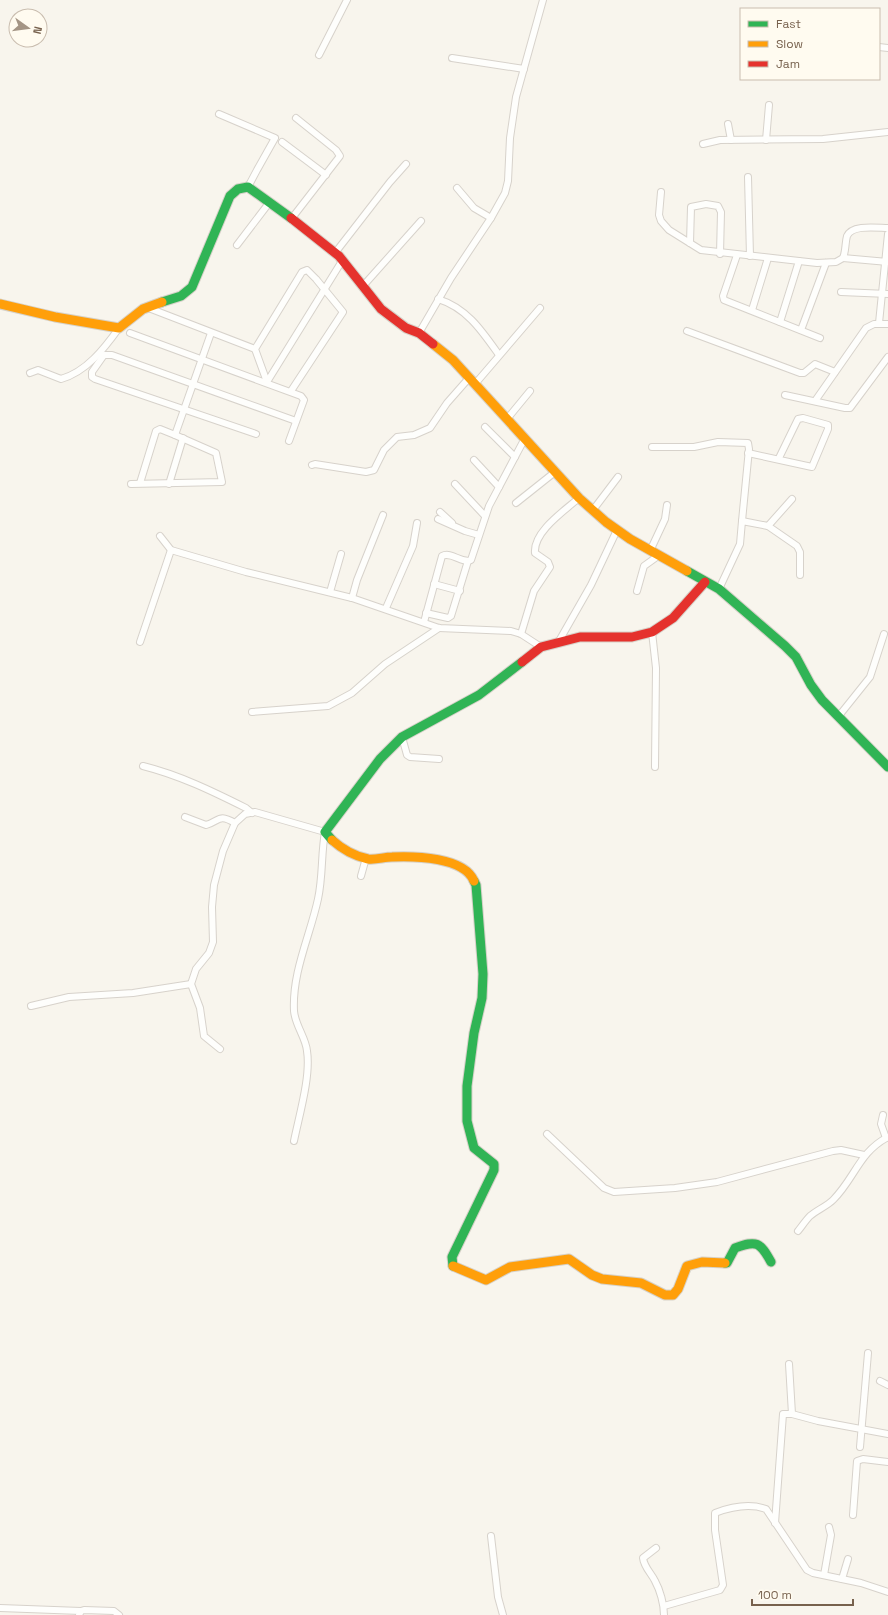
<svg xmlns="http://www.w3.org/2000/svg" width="888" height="1615" font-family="'Space Grotesk',sans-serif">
	<rect width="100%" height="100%" fill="#f8f5ed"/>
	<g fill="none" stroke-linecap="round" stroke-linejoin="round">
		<defs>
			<g id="street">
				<path d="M879,47l9,1"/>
				<path d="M319,55l28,-55"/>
				<path d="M452,58l72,11"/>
				<path d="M219,114l56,24 -18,32 -9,17"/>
				<path d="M728,124l3,16"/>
				<path d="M766,140l3,-35"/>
				<path d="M282,142l44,33"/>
				<path d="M703,144l17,-4 103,-1 65,-7"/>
				<path d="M748,177l2,79"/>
				<path d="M457,188l17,20 17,10"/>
				<path d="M661,192l-2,23 2,6 8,9 32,20 116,13 19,-1 7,-4c3,-7 2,-15 4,-22 5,-12 31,-8 41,-8"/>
				<path d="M292,218l48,-62 -4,-6 -40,-32"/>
				<path d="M690,243l1,-36 15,-3 12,2 3,6 -1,42"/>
				<path d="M237,245l32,-42"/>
				<path d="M335,253l55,-71 16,-18"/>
				<path d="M737,255l-14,41 1,4 96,38"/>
				<path d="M843,258l45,4"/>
				<path d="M363,286l58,-65"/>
				<path d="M841,292l47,2"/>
				<path d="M438,299c29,9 44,32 61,56"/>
				<path d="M146,307l109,42"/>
				<path d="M752,310l16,-52"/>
				<path d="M780,322l19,-61"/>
				<path d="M879,323l9,-89"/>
				<path d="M801,330l25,-67"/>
				<path d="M687,331l113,42h4l11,-9 20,8"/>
				<path d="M130,333l171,63 3,4 -15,41"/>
				<path d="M419,333l32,-55 40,-60 14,-25 3,-12 2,-43 6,-41 27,-97"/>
				<path d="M30,373l8,-3 23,9c25,-7 43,-30 58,-51"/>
				<path d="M267,382l-12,-33 47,-77 5,-2 9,9 27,33 -52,79"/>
				<path d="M267,382l75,-121"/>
				<path d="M475,384l65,-76"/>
				<path d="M785,395l60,13h5l38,-51"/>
				<path d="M815,401l51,-73 8,-4h14"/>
				<path d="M507,419l23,-28"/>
				<path d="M485,427l30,30"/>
				<path d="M256,434l-161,-55 -3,-2v-5l12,-17h8l184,66"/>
				<path d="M652,447h42l24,-5 30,1 1,6 -7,72"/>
				<path d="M748,453l64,14 16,-38v-4l-25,-7 -5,1 -19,39"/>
				<path d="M474,460l25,27"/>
				<path d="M312,465l3,-1 51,8 8,-2 10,-20 13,-13 17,-2 16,-7 17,-25 22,-25"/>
				<path d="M140,483l16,-52 4,-2 15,6 36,-102"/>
				<path d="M131,484l91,-2 -6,-29 -41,-18"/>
				<path d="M169,484l14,-46"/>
				<path d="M455,484l30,32"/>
				<path d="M516,503l39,-31"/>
				<path d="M593,510l25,-33"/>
				<path d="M440,512l12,11"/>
				<path d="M438,519l27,12 14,4"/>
				<path d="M768,526l29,20 3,6v23"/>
				<path d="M160,536l11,14 75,22 106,26 87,30 72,3 10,3 20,13"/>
				<path d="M650,551l15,-32 2,-14"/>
				<path d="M434,584l26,7"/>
				<path d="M719,589l21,-45 2,-23 26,5 24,-27"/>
				<path d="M637,591l7,-25 14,-10"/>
				<path d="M330,592l11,-38"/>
				<path d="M352,598l5,-18 26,-65"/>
				<path d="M386,608l27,-62 4,-23"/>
				<path d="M426,613l22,5 3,-2 17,-55"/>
				<path d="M424,622l18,-66c10,-5 19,8 29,4l18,-54 36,-68"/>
				<path d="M652,632l4,36 -1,99"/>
				<path d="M521,634l13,-43 16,-24 -2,-5 -13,-9c-2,-21 29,-42 44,-55"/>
				<path d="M559,641l32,-56 26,-55"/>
				<path d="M140,642l31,-92"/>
				<path d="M252,712l76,-6 24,-13 33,-29 54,-36"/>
				<path d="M838,717l32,-40 14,-43"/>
				<path d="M402,737l5,18 3,2 29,2"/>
				<path d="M143,766c36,9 69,25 103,42l6,5"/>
				<path d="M185,817l21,8c14,-4 12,-12 29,-2"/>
				<path d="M361,876l5,-18"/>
				<path d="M31,1006l38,-9 64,-4 58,-9"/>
				<path d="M220,1049l-16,-13 -4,-28 -9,-24 5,-15 13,-16 4,-11 -1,-35 2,-22 9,-34 12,-28 10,-9 10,-2 70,20c-4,22 -2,44 -7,67 -8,37 -26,73 -24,112 1,14 12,27 13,40 4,25 -8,65 -13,90"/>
				<path d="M883,1115l-2,9 5,14"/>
				<path d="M547,1134l57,54 10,4 61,-4 42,-6 116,-31 8,-1 23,5"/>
				<path d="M798,1231c4,-5 8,-11 12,-15 7,-6 17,-10 23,-16 22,-22 26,-48 55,-63"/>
				<path d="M789,1364l3,50"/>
				<path d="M880,1381l8,4"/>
				<path d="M860,1447l8,-94"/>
				<path d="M853,1515l4,-54 6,-2 25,3"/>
				<path d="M775,1523l8,-109h9l26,7 70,13"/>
				<path d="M491,1536l7,61 5,18"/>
				<path d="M656,1548l-13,10c1,9 8,15 12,23 5,9 9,23 9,34"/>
				<path d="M824,1575l7,-40 -2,-8"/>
				<path d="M842,1579l6,-20"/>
				<path d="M664,1606l56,-16 3,-5 -8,-55v-17c16,-6 34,-10 51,-4l41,61 6,3 48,10 27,9"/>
				<path d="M0,1608l81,3"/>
				<path d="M79,1615l2,-4 3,-1 30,1 5,4"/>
			</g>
			<g id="fast">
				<path d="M162,302l19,-6 11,-9 38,-91 8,-7 10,-2 43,31"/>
				<path d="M687,571l32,18 66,57 11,11 15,28 11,15 66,67"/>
				<path d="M332,840l-7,-8 55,-73 22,-22 77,-42 43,-33"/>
				<path d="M725,1263h2l8,-15c22,-8 25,-6 36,14"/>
				<path d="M453,1266l-1,-9 42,-87v-6l-20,-16 -7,-27v-35l7,-53 8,-35 1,-24 -7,-89 -2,-4"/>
			</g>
			<g id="slow">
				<path d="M0,304l55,13 64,11 24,-19 19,-7"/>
				<path d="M433,344l20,16 126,138 27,24 24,17 57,32"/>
				<path d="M332,840c10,9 22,16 36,19 8,1 16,-2 24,-2 23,-1 72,0 82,24"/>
				<path d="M453,1266l33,14 24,-13 59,-8 23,16 10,4 39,4 24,12h8l5,-6 9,-23 15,-4 23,1"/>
			</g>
			<g id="jam">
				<path d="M291,218l48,38 42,53 25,19 13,5 14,11"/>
				<path d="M522,662l19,-15 39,-10h52l20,-5 21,-14 32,-36"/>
			</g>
		</defs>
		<use href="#street" stroke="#d7d2cb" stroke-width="8"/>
		<use href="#fast" stroke="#d6d1c8" stroke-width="11"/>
		<use href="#slow" stroke="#d6d1c8" stroke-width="11"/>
		<use href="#jam" stroke="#d6d1c8" stroke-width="11"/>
		<use href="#street" stroke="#fefefc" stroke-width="6"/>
		<use href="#fast" stroke="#30b455" stroke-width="9"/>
		<use href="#slow" stroke="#ff9f0a" stroke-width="9"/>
		<use href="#jam" stroke="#e5322d" stroke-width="9"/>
	</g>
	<rect x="740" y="8" width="140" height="72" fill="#fffbf0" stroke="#c9bdaf"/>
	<rect x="748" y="21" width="20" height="6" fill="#30b455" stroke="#c9bdaf"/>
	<text x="776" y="28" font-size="12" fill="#77614d">Fast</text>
	<rect x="748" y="41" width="20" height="6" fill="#ff9f0a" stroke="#c9bdaf"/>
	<text x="776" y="48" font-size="12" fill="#77614d">Slow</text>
	<rect x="748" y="61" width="20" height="6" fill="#e5322d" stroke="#c9bdaf"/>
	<text x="776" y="68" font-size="12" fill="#77614d">Jam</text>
	<g transform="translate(28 28) rotate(104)"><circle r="19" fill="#fffbf0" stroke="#c9bdaf"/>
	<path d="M0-3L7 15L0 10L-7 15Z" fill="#a49585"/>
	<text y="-6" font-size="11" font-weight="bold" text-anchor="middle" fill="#77614d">N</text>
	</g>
	<path d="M752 1599v6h101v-6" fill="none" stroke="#77614d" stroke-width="2"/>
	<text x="758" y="1599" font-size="12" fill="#77614d" stroke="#fffbf0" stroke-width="3" paint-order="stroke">100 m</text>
</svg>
